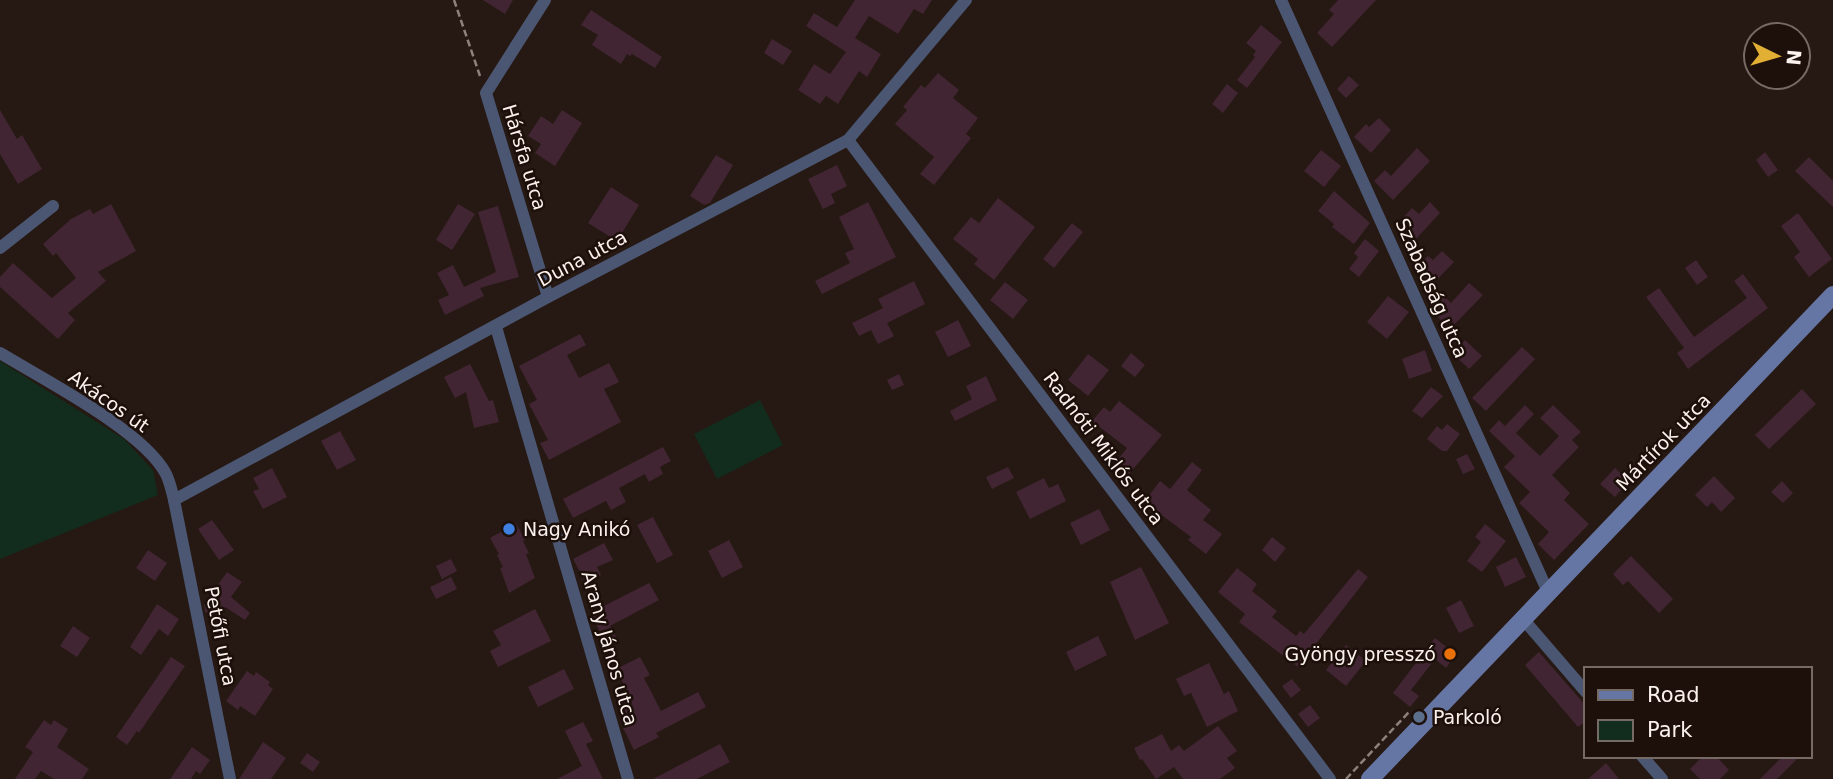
<svg xmlns="http://www.w3.org/2000/svg" width="1833" height="779" font-family="'DejaVu Sans',sans-serif">
	<rect width="100%" height="100%" fill="#261812"/>
	<g fill="#122d1d">
		<path d="M0,361l124,78 29,31 5,25 -158,64z"/>
		<path d="M760,400l23,45 -66,34 -23,-45z"/>
	</g>
	<g fill="#412533">
		<path d="M483,0h30l-8,14z"/>
		<path d="M855,0h77l-9,14 -9,-5 -16,25 -29,-18 -14,22 26,16 -14,23 -8,-6 -21,33 -12,-8 -6,8 -22,-14 16,-26 16,10 16,-22 -40,-26 8,-13 23,14z"/>
		<path d="M1338,0h38l-44,47 -15,-14 17,-19 -5,-4z"/>
		<path d="M591,10l71,47 -7,11 -23,-14 -2,2 -3,-2 -6,10 -29,-19 6,-10 -17,-10z"/>
		<path d="M1261,25l21,17 -35,46 -10,-8 18,-23 -2,-2 3,-4 -10,-8z"/>
		<path d="M772,39l20,12 -9,14 -19,-12z"/>
		<path d="M938,73l21,17 -6,8 25,20 -12,16 5,4 -37,47 -14,-11 14,-17 -39,-33 12,-14 -4,-3 18,-22 4,3z"/>
		<path d="M1349,76l10,9 -13,13 -9,-9z"/>
		<path d="M1227,84l11,9 -15,20 -11,-9z"/>
		<path d="M0,110l17,29 5,-4 20,34 -24,15 -18,-30z"/>
		<path d="M562,110l20,13 -27,43 -20,-13 6,-9 -13,-8 13,-20 12,8z"/>
		<path d="M1379,118l12,12 -20,23 -17,-16 12,-13 3,3z"/>
		<path d="M1417,148l13,13 -37,39 -19,-19 11,-11 6,6z"/>
		<path d="M1321,150l20,16 -17,21 -20,-16z"/>
		<path d="M1765,152l13,18 -10,7 -12,-17z"/>
		<path d="M716,155l17,10 -23,38 -6,2 -14,-9z"/>
		<path d="M1809,157l24,24v26l-38,-36z"/>
		<path d="M837,165l10,21 -16,8 4,9 -12,6 -15,-30z"/>
		<path d="M611,187l28,18 -22,36 -29,-18z"/>
		<path d="M1334,191l36,32 -16,21 -22,-17 2,-3 -16,-13z"/>
		<path d="M998,198l37,29 -41,53 -20,-16 4,-5 -25,-20 18,-22 8,6z"/>
		<path d="M868,202l28,55 -74,37 -7,-13 35,-18 -5,-10 9,-4 -15,-32z"/>
		<path d="M1430,202l10,11 -25,27 -17,-17 14,-15 7,6z"/>
		<path d="M111,204l25,47 -38,21 8,9 -38,32 7,7 -17,19 -58,-52v-10l13,-14 39,35 24,-20 -20,-25 -3,3 -10,-12 28,-25 19,-10 3,5z"/>
		<path d="M458,204l17,10 -23,36 -16,-10z"/>
		<path d="M498,206l21,71 -39,11 4,8 -39,19 -7,-15 11,-5 -12,-22 16,-8 11,22 32,-15 -18,-60z"/>
		<path d="M1798,213l34,46 -23,18 -15,-20 6,-5 -19,-26z"/>
		<path d="M1072,223l11,9 -29,36 -11,-9z"/>
		<path d="M1365,239l14,12 -20,26 -10,-8 9,-12 -4,-4z"/>
		<path d="M1442,251l12,11 -23,24 -17,-16 14,-14 5,4z"/>
		<path d="M1696,260l12,17 -11,8 -12,-17z"/>
		<path d="M1743,274l25,34 -80,61 -11,-16 7,-5 -38,-51 13,-9 35,49 53,-39 -13,-17z"/>
		<path d="M914,281l11,23 -38,19 7,13 -16,8 -7,-14 -12,6 -7,-13 31,-15 -5,-9z"/>
		<path d="M1005,282l23,18 -15,19 -23,-19z"/>
		<path d="M1469,283l14,12 -33,34 -19,-19 13,-14 7,7z"/>
		<path d="M1388,296l21,16 -22,27 -20,-17z"/>
		<path d="M958,320l13,26 -23,11 -13,-25z"/>
		<path d="M580,334l6,11 -19,10 12,23 30,-15 10,19 -15,7 17,33 -72,38 -9,-17 8,-3 -19,-36 8,-4 -18,-34z"/>
		<path d="M1465,340l17,16 -13,13 -17,-16z"/>
		<path d="M1522,347l13,12 -49,52 -14,-13z"/>
		<path d="M1425,350l7,21 -23,8 -7,-20z"/>
		<path d="M1131,353l14,12 -10,12 -14,-11z"/>
		<path d="M1088,354l21,16 -21,26 -20,-16z"/>
		<path d="M470,364l19,37 4,-1 6,22 -25,6 -8,-36 -11,6 -11,-21z"/>
		<path d="M899,374l5,11 -12,5 -5,-10z"/>
		<path d="M986,376l11,24 -42,21 -5,-10 22,-12 -6,-13z"/>
		<path d="M1431,387l12,9 -21,22 -10,-7z"/>
		<path d="M1802,389l14,15 -47,45 -14,-14z"/>
		<path d="M1119,401l43,34 -33,39 -14,-11 12,-15 -35,-27 12,-14 6,5z"/>
		<path d="M1525,405l9,9 -18,19 24,23 19,-20 -19,-18 13,-13 28,27 -9,8 7,7 -27,28 18,18 -6,7 25,24 -35,36 -16,-16 11,-12 -30,-29 11,-11 -26,-25 11,-11 -26,-25 10,-11 6,6z"/>
		<path d="M1447,424l13,10 -13,17h-5l-15,-12 10,-13 5,4z"/>
		<path d="M340,431l16,29 -19,10 -16,-29z"/>
		<path d="M663,447l8,14 -11,6 3,7 -14,8 -4,-8 -26,14 7,14 -15,8 -5,-9 -33,17 -10,-19z"/>
		<path d="M1467,454l8,15 -12,5 -7,-15z"/>
		<path d="M1192,462l10,8 -15,20 24,20 -8,10 19,14 -16,20 -18,-14 3,-3 -47,-35 16,-21 10,8z"/>
		<path d="M1008,467l6,11 -22,11 -6,-12z"/>
		<path d="M272,468l15,29 -24,12 -10,-18 6,-2 -6,-11z"/>
		<path d="M1615,468l14,13 -14,16 -15,-13z"/>
		<path d="M1714,476l21,22 -14,14 -9,-10 -5,5 -12,-12z"/>
		<path d="M1044,478l5,10 9,-4 8,17 -36,18 -14,-27z"/>
		<path d="M1782,481l11,12 -10,10 -12,-11z"/>
		<path d="M1099,509l11,21 -29,15 -11,-22z"/>
		<path d="M653,517l20,38 -16,8 -20,-38z"/>
		<path d="M212,520l22,30 -15,10 -21,-31z"/>
		<path d="M516,523l9,17 -2,1 6,12 -3,1 9,24 -26,15 -9,-25 3,-1 -6,-12 2,-1 -9,-16z"/>
		<path d="M1485,524l21,17 -24,31 -15,-11 14,-19 -6,-5z"/>
		<path d="M1272,537l14,11 -11,14 -13,-12z"/>
		<path d="M729,540l14,27 -21,11 -14,-27z"/>
		<path d="M604,543l9,17 -16,7 4,8 -15,8 -13,-24z"/>
		<path d="M148,550l19,13 -12,18 -19,-13z"/>
		<path d="M1631,556l42,43 -14,14 -31,-32 -5,4 -10,-11z"/>
		<path d="M1516,557l10,20 -21,10 -9,-20z"/>
		<path d="M451,559l6,12 -15,8 -6,-13z"/>
		<path d="M1141,567l28,56 -34,17 -25,-58z"/>
		<path d="M1237,568l20,16 -5,7 25,20 -5,6 24,19 4,-5 4,3 54,-65 10,8 -70,90 -59,-45 6,-8 -27,-22z"/>
		<path d="M227,572l15,10 -11,15 19,16 -5,7 -20,-13 -8,12 -12,-7 -1,-7z"/>
		<path d="M451,577l6,12 -21,10 -6,-12z"/>
		<path d="M649,583l10,17 -49,26 7,13 -10,6 -17,-32z"/>
		<path d="M1461,600l13,26 -15,7 -13,-25z"/>
		<path d="M157,604l22,15 -11,17 -9,-7 -18,26 -11,-8z"/>
		<path d="M535,609l16,32 -53,26 -8,-16 11,-6 -8,-14z"/>
		<path d="M73,626l17,12 -13,19 -17,-11z"/>
		<path d="M1098,636l9,19 -32,16 -9,-19z"/>
		<path d="M1435,638l21,16 -10,14 -11,-9 -24,31 8,6 -9,11 -17,-14z"/>
		<path d="M1346,645l20,16 -20,25 -20,-16z"/>
		<path d="M1539,652l47,54v15l-8,6 -53,-62z"/>
		<path d="M171,657l14,9 -46,67 -2,-2 -10,14 -11,-8z"/>
		<path d="M640,657l10,18 -6,3 17,33 37,-19 8,15 -50,26 3,4 -25,13 -11,-22 9,-4 -14,-26 10,-5 -12,-24z"/>
		<path d="M1209,663l15,31 5,-3 9,20 -31,16 -16,-34 -7,3 -8,-17z"/>
		<path d="M564,669l10,20 -36,18 -10,-20z"/>
		<path d="M247,671l7,5 2,-4 14,10 -2,3 5,4 -18,27 -15,-10 -2,4 -12,-9z"/>
		<path d="M1292,679l9,11 -10,8 -9,-12z"/>
		<path d="M1310,705l10,13 -12,9 -10,-13z"/>
		<path d="M44,720l7,5 3,-5 14,9 -11,18 32,22 -7,10h-28l-13,-8 -6,8h-20l18,-27 -8,-5z"/>
		<path d="M583,722l10,19 -7,3 17,35h-46l25,-13 -17,-35z"/>
		<path d="M1218,726l19,25 -10,7 8,10 -15,11h-37l-9,-12 -18,12 -14,-20 -2,1 -6,-12 28,-14 9,17 8,-6 5,6z"/>
		<path d="M263,742l23,16 -15,21h-32z"/>
		<path d="M720,744l10,18 -33,17h-44z"/>
		<path d="M192,747l18,13 -10,14 -4,-3 -5,8h-21z"/>
		<path d="M307,753l13,9 -7,10 -13,-9z"/>
		<path d="M1703,756h13l13,14 -9,9h-20l-10,-10z"/>
		<path d="M1783,756h17l-23,23h-17z"/>
		<path d="M1606,763l13,16h-31z"/>
	</g>
	<g fill="none" stroke-linecap="round" stroke-linejoin="round">
		<g stroke="#8d817b" stroke-width="2.5" stroke-dasharray="7 3.5" stroke-linecap="butt">
			<path d="M454,0l26,76"/>
			<path d="M1346,779l63,-67"/>
		</g>
		<g stroke="#4b5672" stroke-width="12">
			<path d="M545,0l-59,93 62,204"/>
			<path d="M1281,0l267,592"/>
			<path d="M848,140l482,639"/>
			<path d="M0,248l53,-42"/>
			<path d="M496,327l132,452"/>
			<path d="M0,353c43,26 144,78 166,121 4,8 6,18 8,26l56,279"/>
			<path d="M174,500l374,-203 300,-157 118,-140"/>
			<path d="M1523,619l63,73"/>
			<path d="M1642,756l20,23"/>
		</g>
		<path stroke="#6676a4" stroke-width="18" d="M1370,779l463,-484"/>
	</g>
	<circle fill="#3f7fe0" stroke="#1d0f09" stroke-width="2.5" cx="509" cy="529" r="7"/>
	<circle fill="#e8710a" stroke="#1d0f09" stroke-width="2.5" cx="1450" cy="654" r="7"/>
	<circle fill="#5c6f8a" stroke="#1d0f09" stroke-width="2.5" cx="1419" cy="717" r="7"/>
	<g text-anchor="middle" dominant-baseline="central" stroke-width="5" stroke-linejoin="round" paint-order="stroke">
		<g font-size="19" fill="#fcf2ed" stroke="#1d0f09">
			<text transform="translate(525 157) rotate(73)">Hársfa utca</text>
			<text transform="translate(582 258) rotate(-28)">Duna utca</text>
			<text transform="translate(1432 288) rotate(66)">Szabadság utca</text>
			<text transform="translate(109 401) rotate(35)">Akácos út</text>
			<text transform="translate(1663 442) rotate(-46)">Mártírok utca</text>
			<text transform="translate(1104 448) rotate(53)">Radnóti Miklós utca</text>
			<text transform="translate(221 636) rotate(79)">Petőfi utca</text>
			<text transform="translate(610 648) rotate(74)">Arany János utca</text>
		</g>
		<g font-size="19" fill="#fcf2ed" stroke="#1d0f09" text-anchor="start">
			<text x="523" y="529">Nagy Anikó</text>
			<text x="1436" y="654" text-anchor="end">Gyöngy presszó</text>
			<text x="1433" y="717">Parkoló</text>
		</g>
	</g>
	<rect x="1584" y="667" width="228" height="91" fill="#1d0f09" stroke="#766a64" stroke-width="2"/>
	<rect x="1598" y="690" width="35" height="10" fill="#6676a4" stroke="#766a64" stroke-width="2"/>
	<text x="1647" y="702" font-size="21" fill="#fcf2ed">Road</text>
	<rect x="1598" y="720" width="35" height="21" fill="#122d1d" stroke="#766a64" stroke-width="2"/>
	<text x="1647" y="737" font-size="21" fill="#fcf2ed">Park</text>
	<g transform="translate(1777 56) rotate(95)"><circle r="33" fill="#1d0f09" stroke="#766a64" stroke-width="2"/>
	<path d="M0-5L12 26L0 18L-12 26Z" fill="#e1af34"/>
	<text y="-10" font-size="19" font-weight="bold" text-anchor="middle" fill="#fcf2ed">N</text>
	</g>
</svg>
